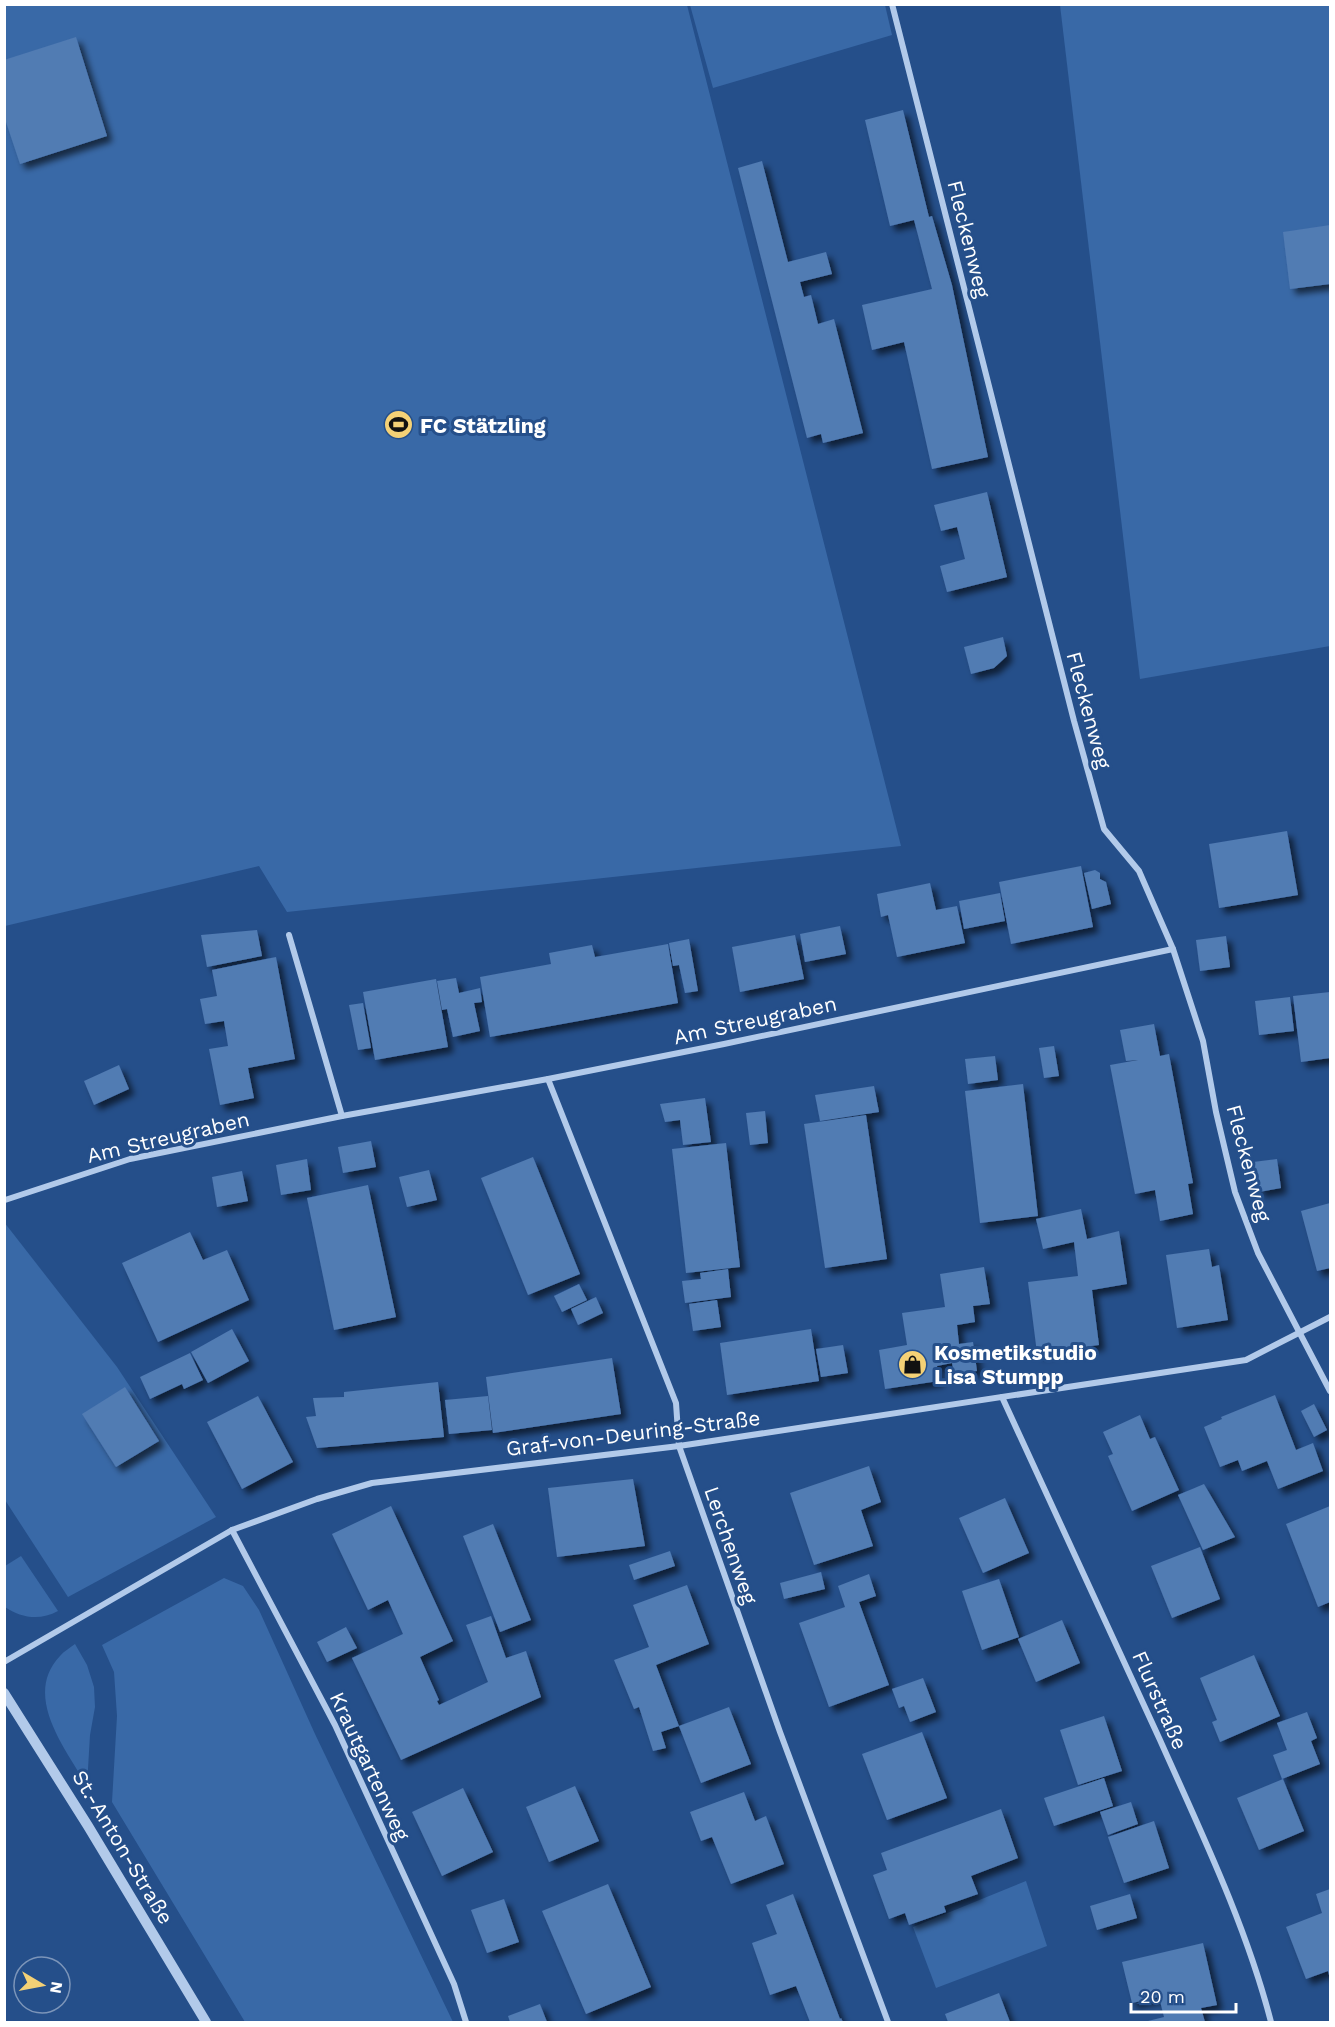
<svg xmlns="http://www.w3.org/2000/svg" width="1335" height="2027" font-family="'Work Sans',sans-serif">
	<defs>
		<filter id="shadow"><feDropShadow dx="5.5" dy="5.5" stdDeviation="3" flood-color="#0009"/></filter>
	</defs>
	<rect width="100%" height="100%" fill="#254f8a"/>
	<g fill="#3969a7">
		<path d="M4,5h683l214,841 -614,66 -28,-46 -254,60z"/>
		<path d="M690,5h195l7,30 -179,53z"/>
		<path d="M1060,5h270v641l-190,33z"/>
		<path d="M4,1222l113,145 99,150 -148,80 -63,-97z"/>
		<path d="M21,1556l37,55c-18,10 -37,7 -53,-4v-41z"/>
		<path d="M224,1578l19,8 16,24 56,124 138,288h-208l-133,-220 5,-86 -3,-44 -12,-27z"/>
		<path d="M75,1644l12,21 7,22 1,20 -5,28 -3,51c-21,-37 -65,-90 -27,-130 4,-5 10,-8 15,-12z"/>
		<path d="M1026,1881l21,65 -111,42 -23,-61z"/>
	</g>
	<g fill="#517bb3" filter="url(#shadow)">
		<path d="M76,37l31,99 -87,28 -16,-48v-56z"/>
		<path d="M903,110l26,107 3,-1 20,69 36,172 -56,12 -28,-127 -32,8 -10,-45 70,-16 -18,-69 -24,6 -25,-106z"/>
		<path d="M762,161l26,101 38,-10 6,22 -32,8 4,15 7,-2 7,29 16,-5 29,114 -40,10 -2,-9 -14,4 -69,-270z"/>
		<path d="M1330,225v59l-40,5 -7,-57z"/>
		<path d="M987,492l20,85 -60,15 -7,-26 25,-7 -8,-32 -16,4 -7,-26z"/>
		<path d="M1003,637l4,19 -13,12 -23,6 -7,-27z"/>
		<path d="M1287,831l11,64 -79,13 -10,-64z"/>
		<path d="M1081,866l12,61 -82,17 -12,-62z"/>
		<path d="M1095,870l5,3v6l6,3 5,22 -19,5 -8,-36z"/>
		<path d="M930,883l6,27 21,-4 8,37 -68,14 -9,-42 -7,2 -4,-23z"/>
		<path d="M1000,893l5,28 -41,8 -5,-28z"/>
		<path d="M840,926l6,28 -41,8 -5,-28z"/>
		<path d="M257,930l5,26 -55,11 -6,-32z"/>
		<path d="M795,935l9,44 -64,13 -8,-45z"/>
		<path d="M1226,936l4,31 -30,4 -4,-31z"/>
		<path d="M689,939l9,52 -13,2 -6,-28 -6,1 -4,-23z"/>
		<path d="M668,944l10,59 -188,34 -10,-60 71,-13 -2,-11 43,-8 3,12z"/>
		<path d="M276,957l19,102 -47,9 6,30 -34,7 -11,-56 19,-3 -4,-25 -19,3 -5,-25 17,-3 -5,-26z"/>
		<path d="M456,978l3,15 21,-5 2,14 -8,1 6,28 -27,6 -6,-28 -5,1 -5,-29z"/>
		<path d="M436,979l12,68 -73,13 -12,-68z"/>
		<path d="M1330,992v66l-29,4 -8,-66z"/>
		<path d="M1290,997l4,34 -35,4 -4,-34z"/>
		<path d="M363,1003l8,45 -13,2 -9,-45z"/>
		<path d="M1154,1024l6,32 9,-2 24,129 -5,1 5,30 -33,7 -5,-31 -20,4 -25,-129 28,-5 -12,1 -6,-31z"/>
		<path d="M1054,1046l5,30 -15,2 -5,-30z"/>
		<path d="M995,1056l3,24 -30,4 -3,-25z"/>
		<path d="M119,1065l10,24 -35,16 -10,-24z"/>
		<path d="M1023,1084l15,132 -58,7 -15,-132z"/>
		<path d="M874,1086l5,26 -59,9 -5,-26z"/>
		<path d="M705,1098l6,44 -28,3 -3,-25 -15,2 -5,-18z"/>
		<path d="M765,1111l3,32 -18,2 -4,-32z"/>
		<path d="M866,1115l21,144 -62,9 -21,-144z"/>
		<path d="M371,1141l5,26 -33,6 -5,-26z"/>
		<path d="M726,1143l14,124 -54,6 -14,-124z"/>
		<path d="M533,1157l47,117 -52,21 -47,-117z"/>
		<path d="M307,1159l4,31 -30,5 -5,-30z"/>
		<path d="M1277,1159l4,29 -22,4 -6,-30z"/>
		<path d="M429,1170l8,30 -30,7 -8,-30z"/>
		<path d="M242,1171l6,30 -31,6 -5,-30z"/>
		<path d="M368,1185l28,132 -62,13 -27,-132z"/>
		<path d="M1330,1203v65l-13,3 -16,-60z"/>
		<path d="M1081,1209l6,30 32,-8 8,53 -35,6 7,55 -62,8 -9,-71 50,-6 -4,-34 -31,7 -7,-30z"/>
		<path d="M190,1232l13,28 24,-10 22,50 -91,42 -36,-79z"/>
		<path d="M1209,1249l3,18 7,-2 9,55 -51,8 -11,-73z"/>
		<path d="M984,1267l6,37 -17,2 2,16 -18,3 2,19 14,-2 4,29 -23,3 -2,-11 -15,3 2,15 -54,8 -6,-39 28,-5 -5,-32 43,-6 -5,-33z"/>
		<path d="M728,1269l3,28 -46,6 -3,-22 19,-2 -1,-6z"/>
		<path d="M579,1284l8,16 -25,12 -8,-16z"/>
		<path d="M596,1297l7,16 -25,12 -7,-16z"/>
		<path d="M717,1300l4,27 -28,4 -4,-27z"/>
		<path d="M232,1329l17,32 -41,22 -17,-31z"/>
		<path d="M811,1329l8,52 -92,14 -7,-52z"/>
		<path d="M843,1345l5,28 -27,4 -5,-28z"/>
		<path d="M190,1353l13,27 -19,9 -2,-5 -32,15 -10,-22z"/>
		<path d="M612,1358l9,56 -128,19 -7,-56z"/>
		<path d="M438,1382l6,55 -127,11 -11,-31 10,-1 -3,-18 31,-1v-5z"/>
		<path d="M125,1387l34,54 -43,26 -34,-53z"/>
		<path d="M1275,1395l21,55 17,-7 10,28 -45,18 -11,-28 -25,10 -4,-11 -18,7 -16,-40 18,-8 -1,-2z"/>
		<path d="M258,1396l35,66 -51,27 -35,-67z"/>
		<path d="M488,1396l4,34 -43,4 -4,-34z"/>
		<path d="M1314,1404l13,26 -13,7 -13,-26z"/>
		<path d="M1140,1415l10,24 5,-2 24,53 -47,21 -24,-55 5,-2 -10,-22z"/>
		<path d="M869,1466l12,36 -20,8 12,36 -59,19 -24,-72z"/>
		<path d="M633,1479l12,67 -88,11 -9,-69z"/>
		<path d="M1204,1484l31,53 -32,13 -25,-55z"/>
		<path d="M1005,1498l24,55 -46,20 -24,-55z"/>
		<path d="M391,1506l62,135 -33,16 19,43 -2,1 2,4 49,-23 -22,-57 25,-9 15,42 20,-7 15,46 -140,63 -49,-102 51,-24 -15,-34 -20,10 -36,-76z"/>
		<path d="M1330,1506v96l-12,5 -32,-83z"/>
		<path d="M493,1524l38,96 -31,12 -37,-96z"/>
		<path d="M1200,1547l20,52 -48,19 -21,-52z"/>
		<path d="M670,1551l5,15 -41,14 -5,-15z"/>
		<path d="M821,1572l4,17 -41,10 -4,-16z"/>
		<path d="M869,1574l7,22 -17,6 30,83 -60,22 -30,-84 46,-16 -7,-21z"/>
		<path d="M999,1579l20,58 -37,13 -20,-59z"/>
		<path d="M687,1585l22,59 -53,21 23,61 -18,6 5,16 -13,3 -14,-44 -5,2 -20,-49 35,-13 -16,-42z"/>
		<path d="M1062,1620l18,43 -44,19 -18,-43z"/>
		<path d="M346,1627l11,21 -30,14 -10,-20z"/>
		<path d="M1254,1655l26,61 -60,26 -8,-20 5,-2 -17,-42z"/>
		<path d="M923,1678l13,34 -26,10 -6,-16 -5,2 -7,-19z"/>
		<path d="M729,1707l22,57 -50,19 -22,-57z"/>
		<path d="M1307,1712l10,26 -6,3 9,23 -38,15 -9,-24 14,-5 -10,-27z"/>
		<path d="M1104,1716l18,55 -44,14 -18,-55z"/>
		<path d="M922,1732l25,66 -60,22 -25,-66z"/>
		<path d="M1104,1778l9,28 -59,20 -10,-28z"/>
		<path d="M1283,1779l21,52 -45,19 -22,-52z"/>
		<path d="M575,1786l24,55 -50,21 -23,-55z"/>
		<path d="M463,1788l30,64 -51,24 -30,-64z"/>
		<path d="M744,1792l11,29 11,-5 18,48 -53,20 -19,-47 -11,4 -11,-29z"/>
		<path d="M1131,1802l7,22 -30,11 -8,-23z"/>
		<path d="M1001,1809l17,49 -47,18 7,18 -34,12 2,6 -37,13 -4,-12 -16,6 -16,-44 14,-5 -6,-17z"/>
		<path d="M1154,1821l15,47 -45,15 -16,-46z"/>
		<path d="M608,1884l43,103 -65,27 -44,-103z"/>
		<path d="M1330,1889v90l-2,-8 -22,8 -20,-52 36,-14 -6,-19z"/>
		<path d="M793,1894l47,125 1,-1 2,4h-33l-14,-36 -26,9 -18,-52 25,-9 -11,-29z"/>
		<path d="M1130,1894l7,24 -40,12 -7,-24z"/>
		<path d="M504,1899l15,43 -32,11 -16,-43z"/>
		<path d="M1203,1943l14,62 -16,3 4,14h-61l20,-5 -5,-20 -27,6 -10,-41z"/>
		<path d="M999,1993l11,29h-62l-3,-8z"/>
		<path d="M540,2004l7,18h-37l-2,-6z"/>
	</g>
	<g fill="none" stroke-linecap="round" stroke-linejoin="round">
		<g stroke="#b2caea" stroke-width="6">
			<path d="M892,4l182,717 30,108 35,42 34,78 30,92 13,71 19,80 23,61 72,138"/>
			<path d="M289,935l53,181"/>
			<path d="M548,1079l128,324 3,43 101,286 108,290"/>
			<path d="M5,1200l125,-41 212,-43 206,-37 176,-35 449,-95"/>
			<path d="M1002,1397c53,114 106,228 158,343 41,92 86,185 111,282"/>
			<path d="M232,1530l103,195 119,259 12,38"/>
			<path d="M4,1662l228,-132 85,-31 55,-16 307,-37 567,-86 84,-43"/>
		</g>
		<path stroke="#b2caea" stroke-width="10" d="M4,1693l84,133 118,196"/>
	</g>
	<defs>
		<symbol id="stadium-disc" viewBox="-11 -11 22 22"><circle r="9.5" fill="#f4d176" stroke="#254f8a"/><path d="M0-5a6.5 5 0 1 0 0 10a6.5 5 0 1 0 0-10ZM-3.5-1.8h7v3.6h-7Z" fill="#111"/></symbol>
		<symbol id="shop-disc" viewBox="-11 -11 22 22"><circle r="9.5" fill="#f4d176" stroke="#254f8a"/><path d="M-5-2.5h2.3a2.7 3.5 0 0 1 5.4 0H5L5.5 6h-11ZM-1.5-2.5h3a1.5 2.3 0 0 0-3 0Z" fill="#111"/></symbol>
	</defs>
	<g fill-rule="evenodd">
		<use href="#stadium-disc" x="382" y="408" width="33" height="33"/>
		<use href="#shop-disc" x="896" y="1348" width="33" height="33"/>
	</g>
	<g text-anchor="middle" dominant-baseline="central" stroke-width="6" stroke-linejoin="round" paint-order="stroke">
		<g font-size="21" fill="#fff" stroke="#254f8a">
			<text transform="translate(969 239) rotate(76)">Fleckenweg</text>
			<text transform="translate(1089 710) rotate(75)">Fleckenweg</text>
			<text transform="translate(755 1020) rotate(-12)">Am Streugraben</text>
			<text transform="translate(168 1137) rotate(-13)">Am Streugraben</text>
			<text transform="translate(1249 1163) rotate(75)">Fleckenweg</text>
			<text transform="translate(633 1433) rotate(-7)">Graf-von-Deuring-Straße</text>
			<text transform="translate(731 1545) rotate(71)">Lerchenweg</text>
			<text transform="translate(1160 1700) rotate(66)">Flurstraße</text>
			<text transform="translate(370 1766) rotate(65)">Krautgartenweg</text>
			<text transform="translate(123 1847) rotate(59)">St.-Anton-Straße</text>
		</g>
		<g font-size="21" font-weight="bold" fill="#fff" stroke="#254f8a" text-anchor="start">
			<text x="420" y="425">FC Stätzling</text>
			<text x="934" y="1352">Kosmetikstudio<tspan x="934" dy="24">Lisa Stumpp</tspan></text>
		</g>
	</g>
	<rect width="1335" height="2027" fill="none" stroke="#ffffff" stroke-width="12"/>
	<g transform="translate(42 1985) rotate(100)"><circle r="28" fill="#254f8a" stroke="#7c95b9" stroke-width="1.5"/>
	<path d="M0-4.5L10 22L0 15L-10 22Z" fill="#f4d176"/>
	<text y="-9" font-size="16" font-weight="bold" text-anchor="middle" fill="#ffffff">N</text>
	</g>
	<path d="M1131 2003v9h105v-9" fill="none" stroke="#ffffff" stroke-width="3"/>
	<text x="1140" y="2003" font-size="18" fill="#ffffff" stroke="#254f8a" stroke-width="4.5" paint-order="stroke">20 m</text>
</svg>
